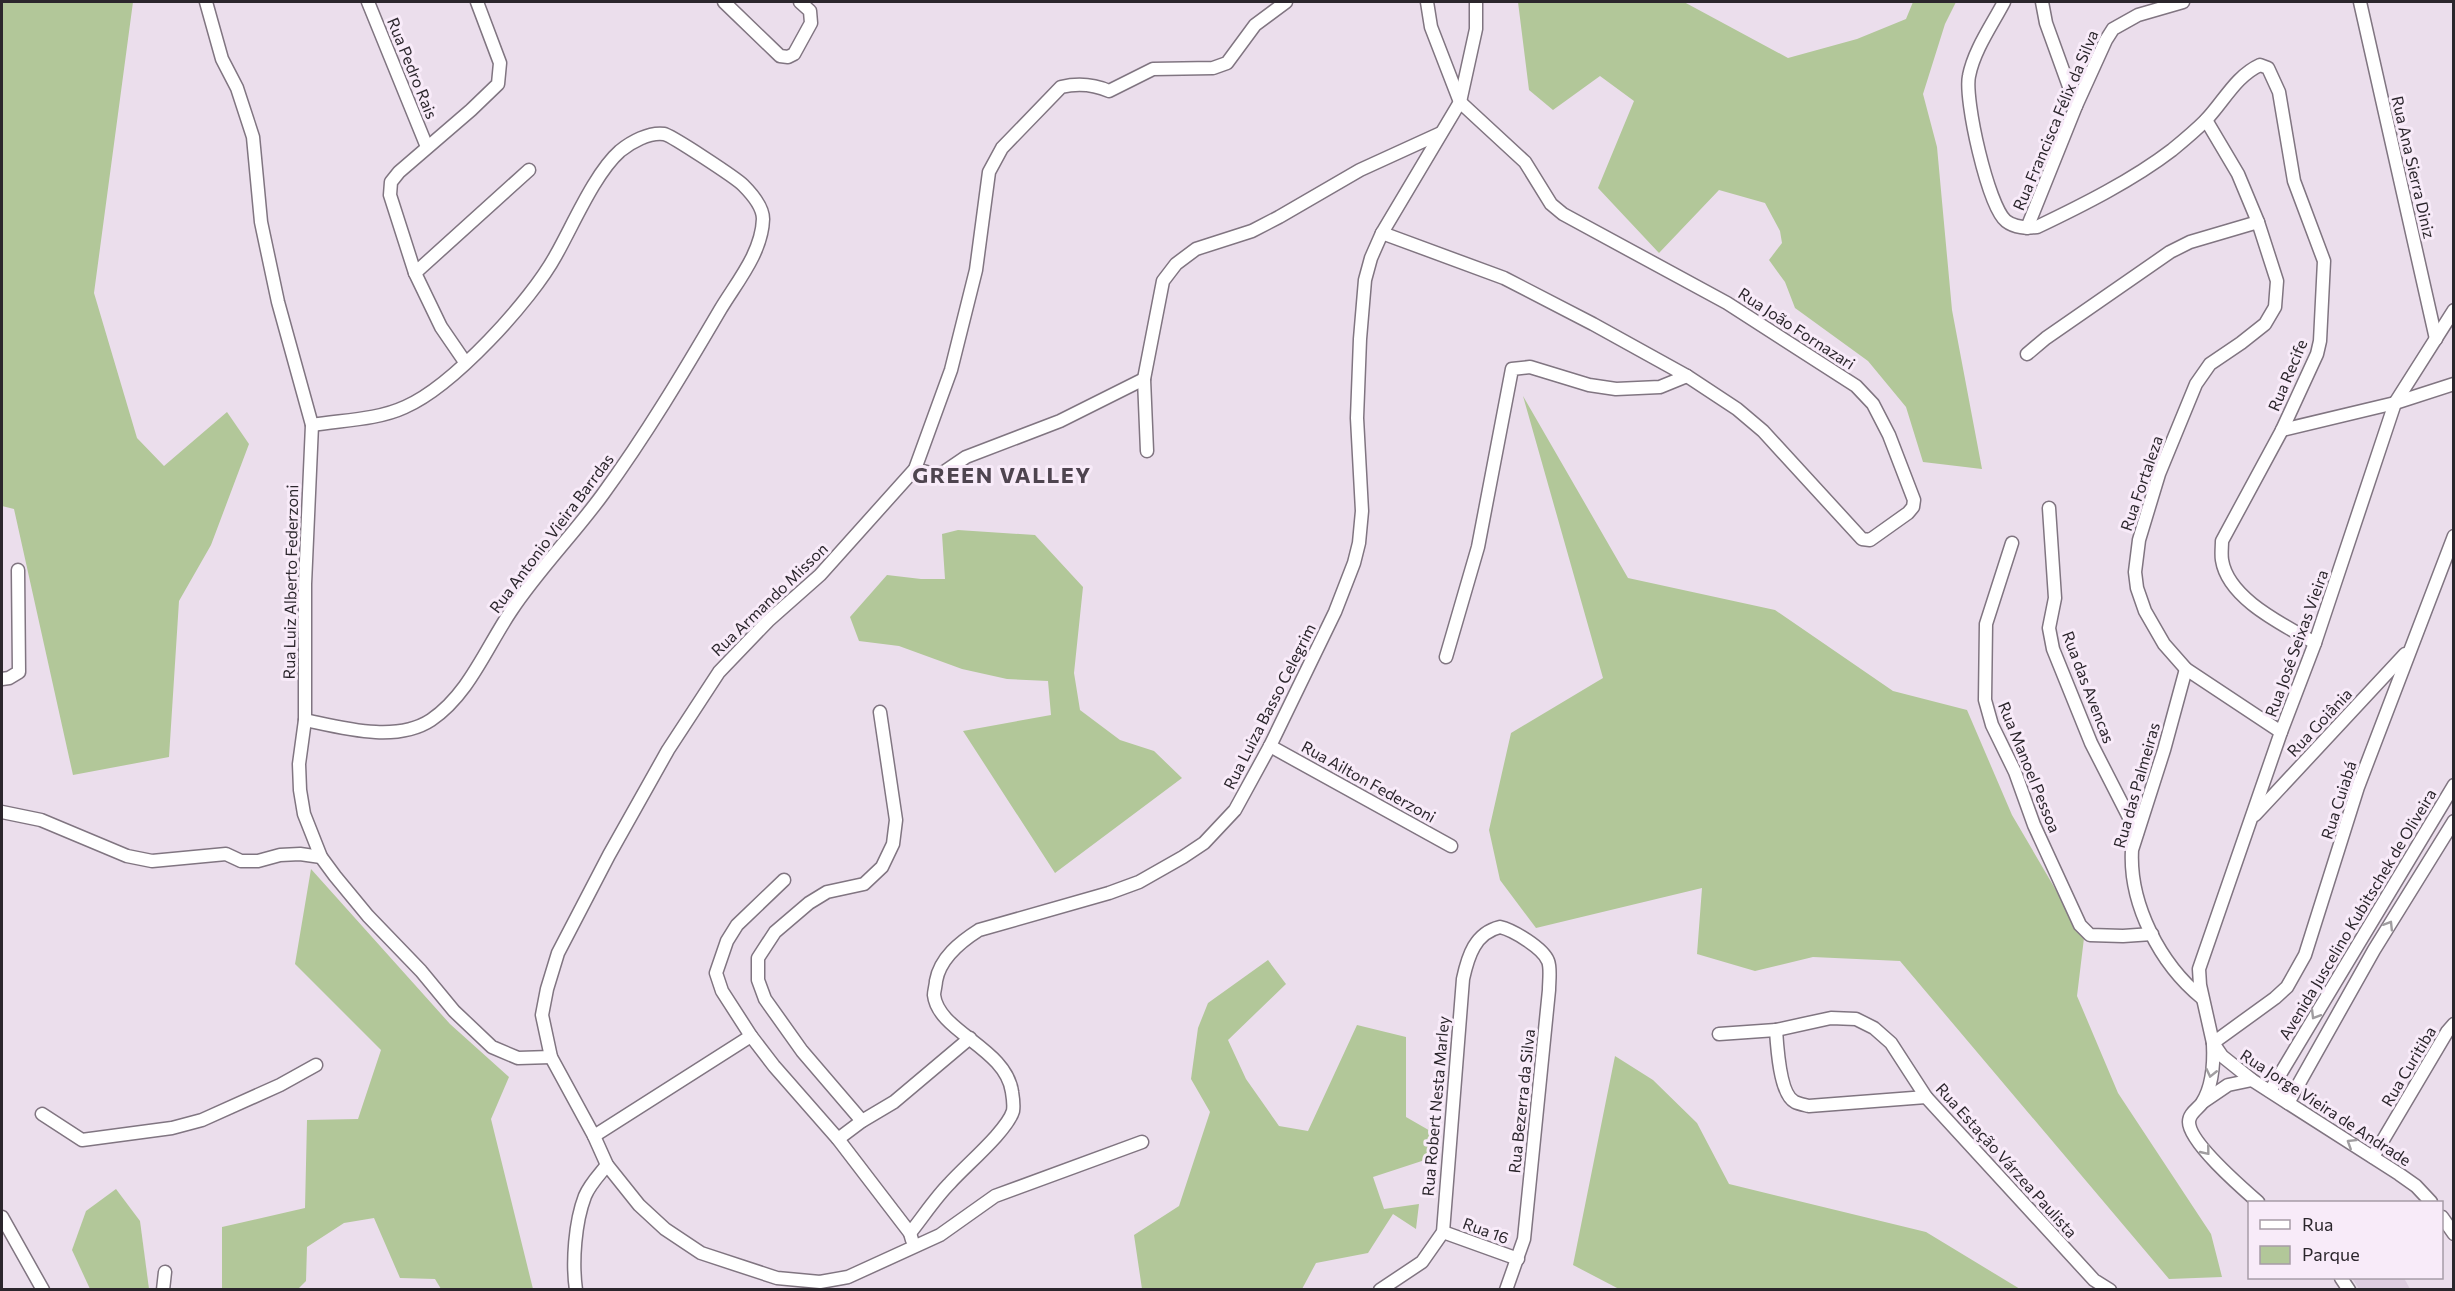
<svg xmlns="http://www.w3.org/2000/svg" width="2455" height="1291" font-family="Commissioner,sans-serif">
	<rect width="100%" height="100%" fill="#ebdeec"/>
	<path fill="#decde0" d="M2352,1278h52l6,11h-51z"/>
	<g fill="#b2c799">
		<path d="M2,2h131l-39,291 43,145 27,28 63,-54 22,32 -38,101 -32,56 -10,156 -96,18 -59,-266 -12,-3z"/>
		<path d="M1518,2h166l104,56 69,-19 49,-20 7,-17h43l-11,22 -22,70 14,53 15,163 30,159 -59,-7 -17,-55 -38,-46 -73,-53 -10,-26 -16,-22 13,-17 -2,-12 -15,-28 -46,-13 -60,63 -61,-65 36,-87 -34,-25 -47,34 -24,-20z"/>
		<path d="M1523,396l105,182 147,32 118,81 74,19 45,105 72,123 -7,58 41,97 93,141 11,43 -53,2 -269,-318 -87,-4 -58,14 -58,-17 5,-66 -166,40 -36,-48 -11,-50 22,-97 92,-55z"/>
		<path d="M958,530l77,5 48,52 -9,86 6,37 40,30 34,11 28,27 -127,95 -92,-142 88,-16 -3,-34 -41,-2 -45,-10 -63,-23 -40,-5 -9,-24 37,-42 34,4h24l-3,-45z"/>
		<path d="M311,869l139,155 59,53 -18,42 42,170h-92l-6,-10 -35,-1 -26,-60 -30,5 -37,24 -1,34 -8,8h-76v-62l83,-19 2,-88 51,-1 23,-69 -86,-86z"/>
		<path d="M1268,960l18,24 -58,56 18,39 33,47 29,5 49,-106 49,12v80l33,19 -8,22 -58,19 11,32 35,-5 -3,25 -23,-15 -25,39 -52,10 -14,26h-160l-8,-54 45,-29 31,-94 -19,-33 7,-51 10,-25z"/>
		<path d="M1615,1056l38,24 44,43 32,61 197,48 94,57h-401l-46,-24z"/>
		<path d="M116,1189l24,32 9,68h-59l-18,-39 14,-39z"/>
	</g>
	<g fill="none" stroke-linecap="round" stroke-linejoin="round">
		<defs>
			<g id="minor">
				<path d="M206,2l16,57 15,29 16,49 8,85 17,80 34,123 -7,159v136l-6,44 1,26 4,24 17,43 14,19 33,40 53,55 33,40 38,36 26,11 33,-1"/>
				<path d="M368,2l59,145"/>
				<path d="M724,2l56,54 8,1 6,-3 17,-31 -1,-12 -10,-9"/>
				<path d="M1427,2l4,25 29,75 65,60 26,42 12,10 164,89 129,83 17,18 16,31 25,65 -1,7 -5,6 -38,27 -8,-1 -99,-108 -26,-22 -50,-33"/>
				<path d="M2004,2c-12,23 -30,48 -35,74 -5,23 19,130 37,145 9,7 20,7 31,6 44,-21 96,-47 135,-77 11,-9 24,-20 34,-30 18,-19 30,-44 54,-55l8,3 11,24 15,89 30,80 -4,80 -3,13 -35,76 -60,111c0,6 -1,13 0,19 6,39 62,65 93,83"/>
				<path d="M2042,2l4,21 30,83"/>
				<path d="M2360,2l76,337"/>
				<path d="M2206,120l32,54 20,48 19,59 -2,26 -10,17 -24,19 -31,21 -14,20 -37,90 -20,66 -4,32 2,16 8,23 19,33 22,25 95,63"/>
				<path d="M2027,228l49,-122 30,-66 7,-11 25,-14 45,-13"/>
				<path d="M1382,233l122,45 89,46 94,52 -27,11 -44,2 -27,-4 -59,-18 -18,2 -34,178 -32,110"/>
				<path d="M415,273l114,-103"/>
				<path d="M2027,354l19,-16 124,-86 20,-10 68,-20"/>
				<path d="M465,362l-24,-35 -26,-54 -25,-78 1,-13 8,-10 72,-62 27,-26 2,-21 -23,-61"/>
				<path d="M2282,430l113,-27 59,-19"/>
				<path d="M1147,451l-3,-72 19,-98 13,-17 20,-15 56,-18 27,-14 81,-47 81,-37"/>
				<path d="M915,469l19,5 10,-2 22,-15 94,-36 84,-42"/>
				<path d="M2049,508l6,90 -6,30 4,21 38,94 46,90"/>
				<path d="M2012,543l-26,81 -1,76 7,25 23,47 19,53 46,100 10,10 33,1 29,-2"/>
				<path d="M2186,669l-22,81 -32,100c-3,54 28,114 70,148"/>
				<path d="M2,679l7,-1 10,-6 -1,-102"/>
				<path d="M305,720c38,8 91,23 126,0 38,-26 55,-72 80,-109 27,-41 63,-77 92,-117 43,-59 80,-121 117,-184 16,-27 42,-57 43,-91 0,-12 -11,-25 -20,-34 -7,-7 -72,-50 -79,-51 -15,-2 -33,8 -44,17 -25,22 -47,74 -64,104 -25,46 -103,131 -151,152 -28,13 -63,13 -93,18"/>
				<path d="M1270,746l181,100"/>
				<path d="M2,812l39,8 86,36 25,5 74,-7 15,7h17l22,-6 20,-1 21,3"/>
				<path d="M2255,815l150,-161"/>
				<path d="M784,880l-47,45 -10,16 -11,32 6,18 29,45 23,30 64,73 72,94 2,7"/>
				<path d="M1776,1030c1,16 4,65 19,72 4,2 10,3 14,4l117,-9"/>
				<path d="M1719,1034l57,-4 55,-12 25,1 18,9 17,15 35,54 168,183 16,10"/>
				<path d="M2213,1043l62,-45 12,-11 18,-32 53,-168 96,-251"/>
				<path d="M2213,1044c1,19 -1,43 -11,59 -4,6 -13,10 -13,19 0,20 53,66 69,80"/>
				<path d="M2270,1091l184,-306"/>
				<path d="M2203,1102l25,-17 24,-5"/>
				<path d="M2288,1103l86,-153 80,-129"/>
				<path d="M42,1114l40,26 90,-12 30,-8 78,-35 36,-20"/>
				<path d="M862,1121l-60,-70 -37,-52 -7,-19v-22l17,-26 34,-29 18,-11 37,-8 18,-17 11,-23 3,-24 -16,-108"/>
				<path d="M594,1136l157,-100"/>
				<path d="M838,1139l24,-18 32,-19 76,-64"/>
				<path d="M1142,1142l-147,54 -55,39 -92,42 -28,5 -43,-4 -76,-25 -36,-24 -26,-24 -32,-40 -13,-29 -43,-79 -9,-42 5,-26 11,-36 51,-98 59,-105 51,-78 49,-51 52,-46 95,-106 36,-99 25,-100 13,-98 13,-24 59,-61c17,-4 32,-3 48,4l44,-22 60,-1 14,-5 28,-38 31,-23"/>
				<path d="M2373,1157l74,-125 7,-8"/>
				<path d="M2431,1202l-15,-16 -17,-12 -147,-94 -30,-24 -9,-13 -13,-58 -1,-16 82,-237 34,-89 80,-240 59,-93"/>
				<path d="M2,1217l41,73"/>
				<path d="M2442,1217l12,17"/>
				<path d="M1443,1232l75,27"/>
				<path d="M910,1233c13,-16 25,-35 40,-50 15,-17 57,-52 63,-72 1,-6 0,-13 -1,-19 -6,-44 -74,-60 -78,-97 0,-4 2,-10 2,-14 4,-23 24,-39 43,-51l130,-37 30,-11 44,-25 21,-14 31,-33 35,-64 65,-134 19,-49 5,-20 3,-32 -5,-93 3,-79 5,-59 6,-22 11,-25 78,-131 16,-73v-27"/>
				<path d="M2341,1278l8,12"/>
				<path d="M163,1290l2,-18"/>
				<path d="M576,1290c-4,-28 -1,-68 9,-94 5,-12 15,-22 22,-31"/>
				<path d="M1380,1290l42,-28 21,-30 20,-253c5,-23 12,-46 37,-52 13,3 43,21 48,34 3,7 1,20 1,29l-25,249 -18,51"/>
			</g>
		</defs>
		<use href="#minor" stroke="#807581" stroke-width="15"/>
		<use href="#minor" stroke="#fff" stroke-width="12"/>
	</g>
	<defs><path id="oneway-chevron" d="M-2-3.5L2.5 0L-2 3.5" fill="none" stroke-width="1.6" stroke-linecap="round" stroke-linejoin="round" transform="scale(1.5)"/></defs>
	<g stroke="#a09da0">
		<use href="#oneway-chevron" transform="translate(2389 925) rotate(-58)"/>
		<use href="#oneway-chevron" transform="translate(2315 1015) rotate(121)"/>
		<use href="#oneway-chevron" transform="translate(2211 1073) rotate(103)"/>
		<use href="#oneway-chevron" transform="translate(2351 1143) rotate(-148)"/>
		<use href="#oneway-chevron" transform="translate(2206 1151) rotate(51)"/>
	</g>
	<g text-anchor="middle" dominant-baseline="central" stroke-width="6" stroke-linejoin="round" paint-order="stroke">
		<g font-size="16" fill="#2b262c" stroke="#f8ebf9">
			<text transform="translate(413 68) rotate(68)">Rua Pedro Rais</text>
			<text transform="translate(2055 120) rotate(-67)">Rua Francisca Félix da Silva</text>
			<text transform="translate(2414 167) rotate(77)">Rua Ana Sierra Diniz</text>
			<text transform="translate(1797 328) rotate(33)">Rua João Fornazari</text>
			<text transform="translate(2287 375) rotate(-67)">Rua Recife</text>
			<text transform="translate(2141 483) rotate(-71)">Rua Fortaleza</text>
			<text transform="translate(551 533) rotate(-53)">Rua Antonio Vieira Barrdas</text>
			<text transform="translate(290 582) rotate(-89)">Rua Luiz Alberto Federzoni</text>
			<text transform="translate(769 599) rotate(-44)">Rua Armando Misson</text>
			<text transform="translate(2296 643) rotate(-70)">Rua José Seixas Vieira</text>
			<text transform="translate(2089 687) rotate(69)">Rua das Avencas</text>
			<text transform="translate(1269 706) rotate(-63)">Rua Luiza Basso Celegrim</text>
			<text transform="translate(2319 722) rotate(-47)">Rua Goiânia</text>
			<text transform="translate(2030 767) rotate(68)">Rua Manoel Pessoa</text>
			<text transform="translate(1369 781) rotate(29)">Rua Ailton Federzoni</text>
			<text transform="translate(2136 785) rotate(-74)">Rua das Palmeiras</text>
			<text transform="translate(2338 800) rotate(-72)">Rua Cuiabá</text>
			<text transform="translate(2357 914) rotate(-59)">Avenida Juscelino Kubitschek de Oliveira</text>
			<text transform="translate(2408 1066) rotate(-59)">Rua Curitiba</text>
			<text transform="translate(1521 1101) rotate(-84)">Rua Bezerra da Silva</text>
			<text transform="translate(1435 1106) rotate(-85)">Rua Robert Nesta Marley</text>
			<text transform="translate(2326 1107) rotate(33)">Rua Jorge Vieira de Andrade</text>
			<text transform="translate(2007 1160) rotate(48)">Rua Estação Várzea Paulista</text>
			<text transform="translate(1486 1230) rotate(20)">Rua 16</text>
		</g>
		<g font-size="22" font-weight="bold" letter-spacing="1.5" fill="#4e444f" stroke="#f8ebf9">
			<text x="1002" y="474">GREEN VALLEY</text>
		</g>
	</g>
	<rect width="2455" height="1291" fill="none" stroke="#2b262c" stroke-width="6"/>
	<rect x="2248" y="1201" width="195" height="78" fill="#f8ebf9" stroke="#a69ca7" stroke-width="1.5"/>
	<rect x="2260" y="1220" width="30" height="9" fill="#ffffff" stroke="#a69ca7" stroke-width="1.5"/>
	<text x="2302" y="1231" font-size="18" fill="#2b262c">Rua</text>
	<rect x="2260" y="1246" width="30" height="18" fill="#b2c799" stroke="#a69ca7" stroke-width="1.5"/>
	<text x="2302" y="1261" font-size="18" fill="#2b262c">Parque</text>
</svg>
